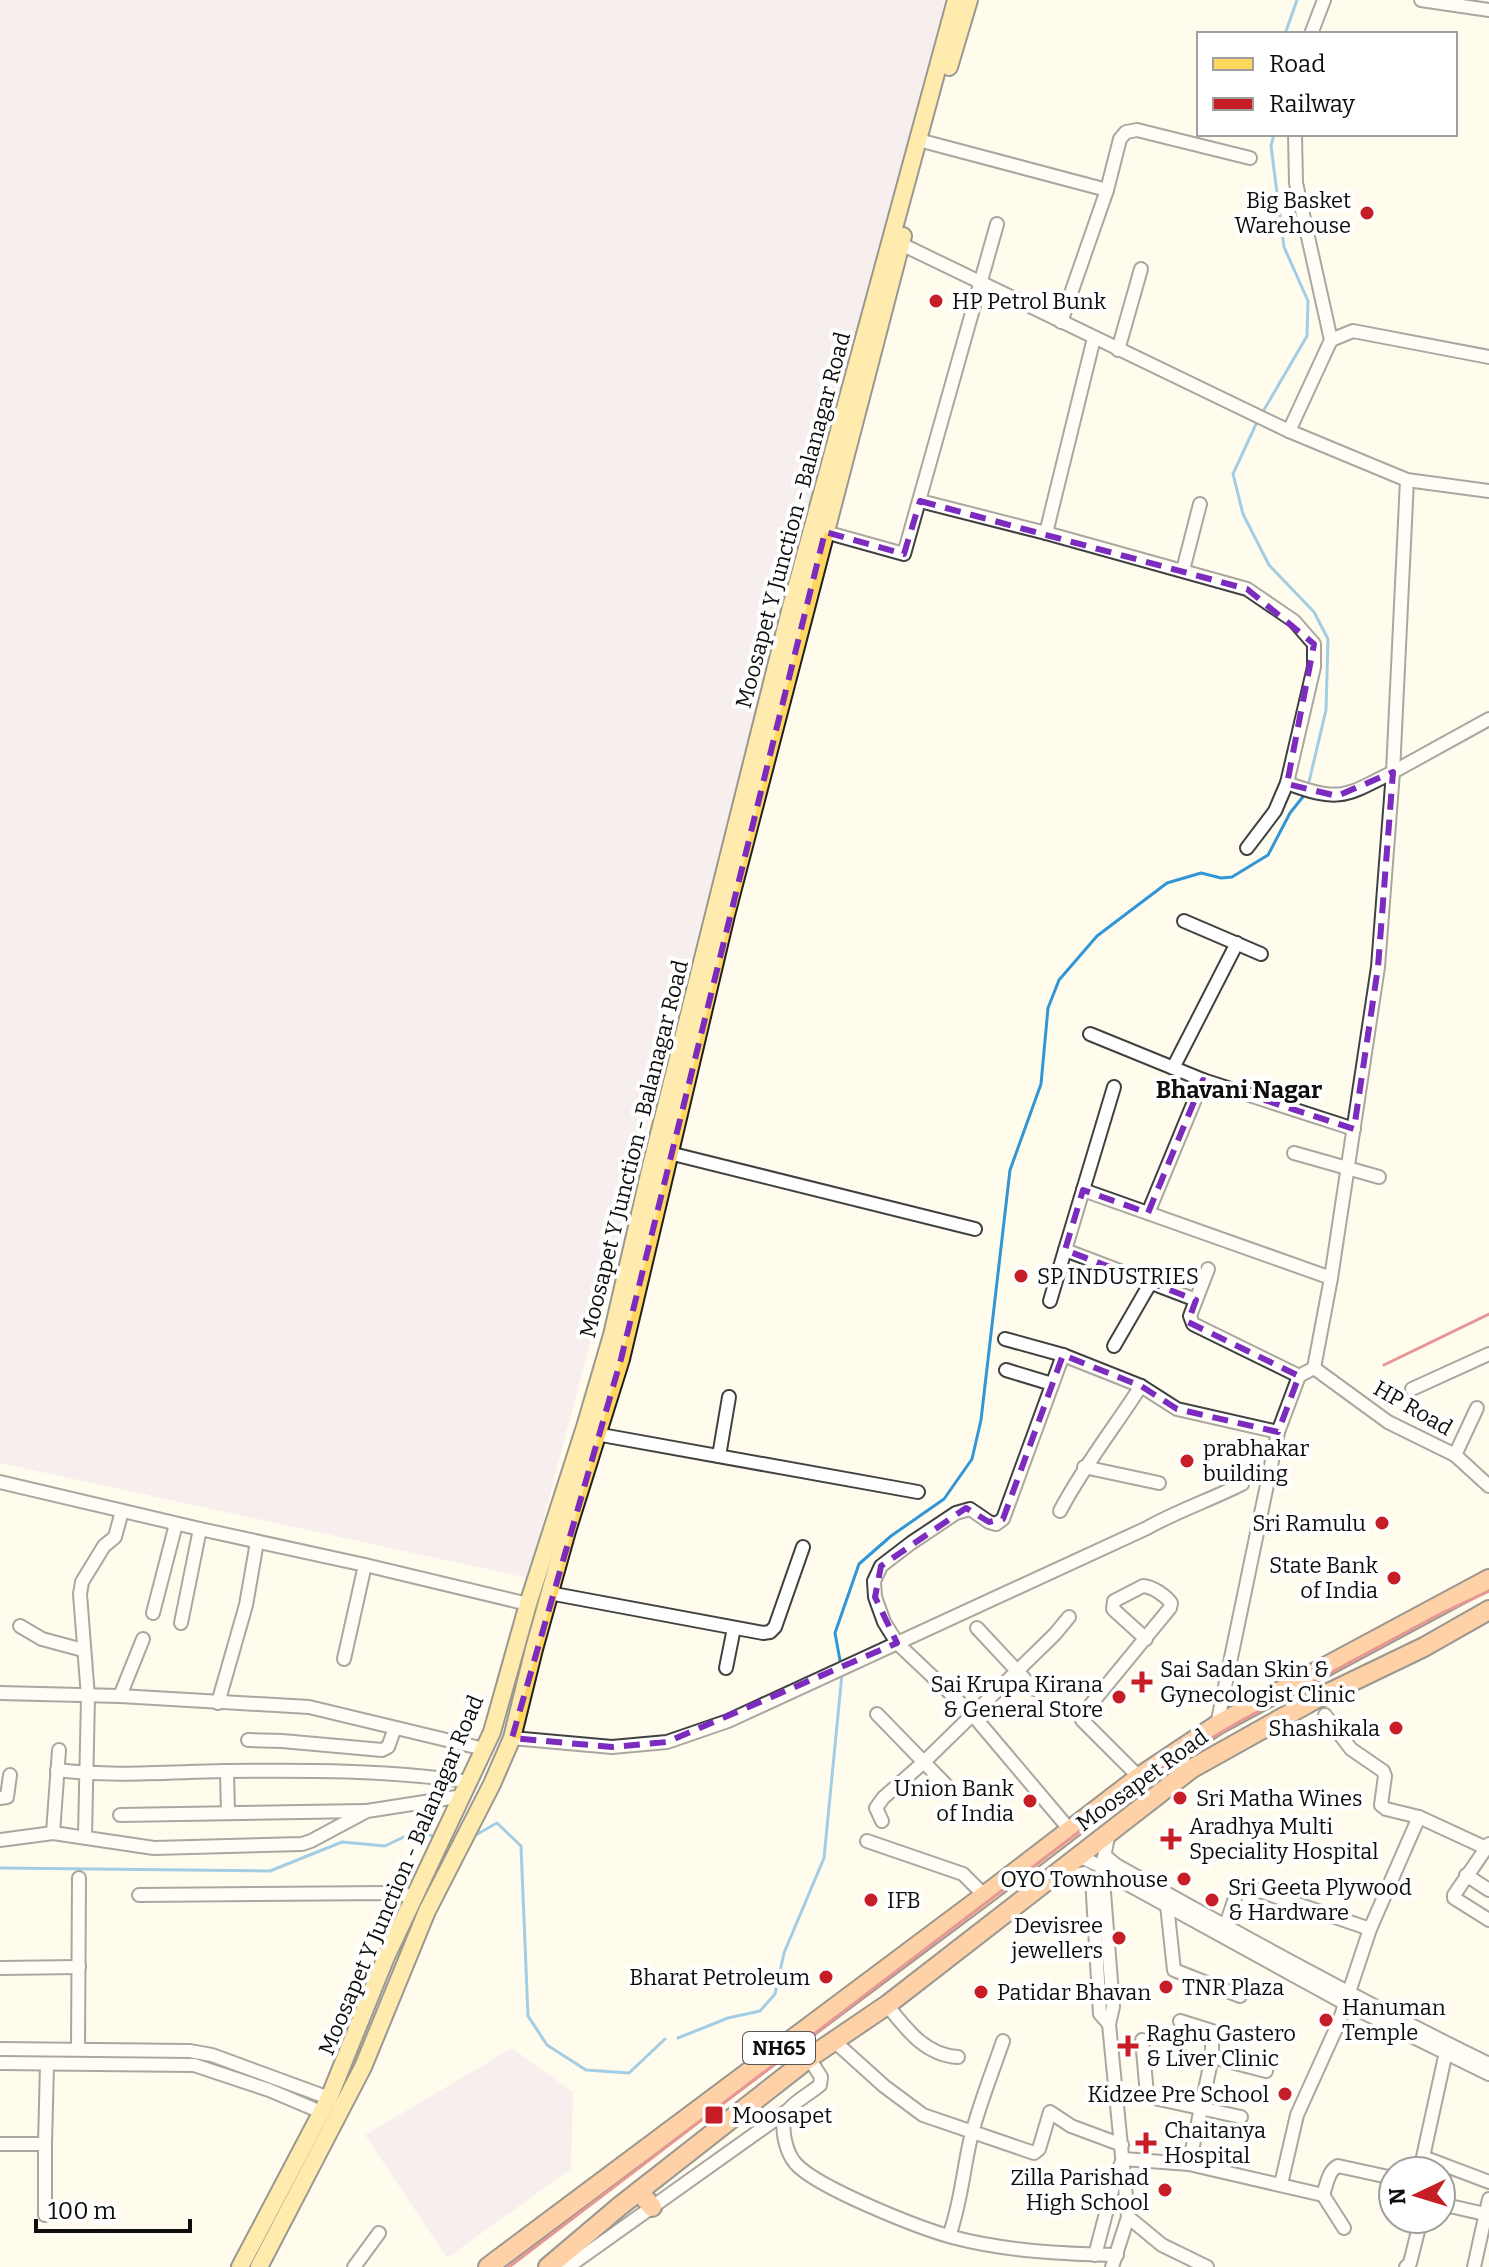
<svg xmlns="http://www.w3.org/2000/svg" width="1489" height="2267" font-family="Bitter,serif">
	<rect width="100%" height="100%" fill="#fffcee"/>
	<g fill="#ece1ed">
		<path d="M0,0h945l-417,1578 -528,-115z"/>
		<path d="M512,2048l61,44 -2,77 -124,89 -82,-123z"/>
	</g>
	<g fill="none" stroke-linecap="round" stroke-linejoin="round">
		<g stroke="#3296d6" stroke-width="3">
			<path d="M1285,34l12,-34"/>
			<path d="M1261,415l46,-79 1,-35 -24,-54 -13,-101 3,-12"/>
			<path d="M1257,422l-24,52 10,40 26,51 45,47 14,27 -2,71 -18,76"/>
			<path d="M841,1666l-6,-33 24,-69 32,-28 53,-37 28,-40 9,-39 29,-250 31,-86 7,-76 11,-28 38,-44 70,-53 34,-10 20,5 11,-1 36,-22 22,-42 16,-20"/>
			<path d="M472,1837l25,-14 24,23 7,170 19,29 39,25 43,3 36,-34"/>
			<path d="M0,1868l270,3 72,-29 43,4 33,-16 19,8"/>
			<path d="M678,2038l50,-20 32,-7 15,-17 9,-41 40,-95 18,-184"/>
		</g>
		<defs>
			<g id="minor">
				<path d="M1421,0l68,10"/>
				<path d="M1311,34l13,-34"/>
				<path d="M926,142l181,48"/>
				<path d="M901,244l388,187 118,49 82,11"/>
				<path d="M1061,322l46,-132 13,-51 6,-7 11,-2 113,28"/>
				<path d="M1331,340l22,-9 136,26"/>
				<path d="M1118,350l23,-81"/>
				<path d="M1289,431l42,-91 -35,-157 -1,-49"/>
				<path d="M920,501l126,32 201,56 47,32 20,23v23l-27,116 -12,28 -28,37"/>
				<path d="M825,532l79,22 93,-330"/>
				<path d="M1046,533l48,-195"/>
				<path d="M1183,570l17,-66"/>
				<path d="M1287,783c52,20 59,13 106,-11l14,-292"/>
				<path d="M1184,921l77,33"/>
				<path d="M1090,1034l113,46 151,49"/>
				<path d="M1173,1068l64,-125"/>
				<path d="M1114,1087l-49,163 131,50 -6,16 3,8 106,52"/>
				<path d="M669,1153l306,76"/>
				<path d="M1294,1153l85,24"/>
				<path d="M1083,1190l248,88"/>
				<path d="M1148,1213l55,-133"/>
				<path d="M1196,1300l12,-31"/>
				<path d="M1050,1301l15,-51"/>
				<path d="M1005,1339l58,16 78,31 36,23 101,23"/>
				<path d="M1114,1346l37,-64"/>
				<path d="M1063,1355l-60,164 -7,5 -7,-2 -19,-13 -14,4 -45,30 -30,23 -7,15 1,16 9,25 13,21 75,71 98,116"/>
				<path d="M1314,1368l74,54 67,33 34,31"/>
				<path d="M1006,1370l46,14"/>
				<path d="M1412,1389l77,-35"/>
				<path d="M596,1434l322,58"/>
				<path d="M1455,1455l22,-47"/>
				<path d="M719,1456l10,-59"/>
				<path d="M1084,1467l75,16"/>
				<path d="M0,1482l200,47 165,36"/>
				<path d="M1060,1511c23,-44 54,-83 81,-125"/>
				<path d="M549,1593l214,40 7,-1 5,-5 28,-80"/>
				<path d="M153,1613l23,-89"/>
				<path d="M181,1623l19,-94"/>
				<path d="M20,1626l22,13 41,11"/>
				<path d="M977,1628l57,61"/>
				<path d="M344,1659l21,-94 163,39"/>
				<path d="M726,1668l8,-40"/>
				<path d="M0,1693l120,3 189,11 175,42"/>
				<path d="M120,1696l23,-57"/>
				<path d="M218,1703l28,-98 11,-63"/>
				<path d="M877,1714l73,75"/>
				<path d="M1325,1715l26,34 32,22 2,5 -4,29 5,4 33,8"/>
				<path d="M1217,1725l61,-293 21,-56 15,-8 17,-90 47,-311 15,-195 96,-53"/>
				<path d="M512,1738l100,9 55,-5 61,-21 419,-193c30,-17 63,-28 95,-44l-3,-13"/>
				<path d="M248,1740l34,1 100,9 6,-3 7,-19"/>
				<path d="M57,1770c55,7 112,2 167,1 82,-1 165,-1 246,11"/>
				<path d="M227,1771l1,42"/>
				<path d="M1139,1777l-57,-57 1,-6 87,-106 1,-5c-6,-8 -18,-16 -28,-17l-29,15 -1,8 33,30"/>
				<path d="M0,1798l7,-1 3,-22"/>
				<path d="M120,1815l245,-4"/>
				<path d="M882,1821l-6,-13 7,-10 41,-36 131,-128 14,-17"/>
				<path d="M1109,1832l-7,35 11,140 -4,17 19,193 -16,50"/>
				<path d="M53,1833l6,-83"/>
				<path d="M85,1836l3,-139 -8,-103 2,-12 22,-36 11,-9 7,-26"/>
				<path d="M0,1840l53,-7 101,15 148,-4 9,-3 56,-30 96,-15"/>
				<path d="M867,1841l96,33 21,21"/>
				<path d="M1489,1844l-35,51v3l35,22"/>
				<path d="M1079,1856l23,11 9,8 233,128 145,71"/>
				<path d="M1105,1856l11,9c123,69 246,137 373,199"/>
				<path d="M1466,1875l23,15"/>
				<path d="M1051,1880l33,-7 8,5 8,136 9,10"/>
				<path d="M139,1895l250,-2 25,3"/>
				<path d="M1167,1905l7,65 66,26"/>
				<path d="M1225,1928l13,-39 10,-2 122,42"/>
				<path d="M0,1968l79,-1"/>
				<path d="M887,2005c19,24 38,50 71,52"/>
				<path d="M1180,2021l32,10v26l-23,107"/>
				<path d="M833,2040l51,46 39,29 111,38 5,-4 11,-37 21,14 51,19"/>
				<path d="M1142,2040l5,54 7,4 87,19"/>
				<path d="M0,2049l190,2 22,4 117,43"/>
				<path d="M78,2049l1,-171"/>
				<path d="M1446,2052l-23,105 66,25"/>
				<path d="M1182,2057l27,6"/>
				<path d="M1212,2057l54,14"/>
				<path d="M809,2058l12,19 -1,8c-9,8 -27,17 -33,27 -8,14 -1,41 9,52 22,24 123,64 156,73 53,14 110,17 165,18"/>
				<path d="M0,2063l194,2 75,25 52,22"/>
				<path d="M0,2144h45l2,-80"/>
				<path d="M1281,2184l16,-69 42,-93 31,-93 49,-112 67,31"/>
				<path d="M1323,2195c4,-11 5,-24 15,-29l55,12"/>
				<path d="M1441,2204l48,11"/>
				<path d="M45,2215v-71"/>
				<path d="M1128,2217l34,28 45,22"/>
				<path d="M949,2236c12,-32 14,-66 22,-99 8,-32 21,-64 32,-96"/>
				<path d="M1095,2255l20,-76 8,-20 66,5 134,31 21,33"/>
				<path d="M354,2267l25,-34"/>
				<path d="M568,2267l219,-156"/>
				<path d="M1406,2267l4,-4 11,-44"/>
				<path d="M1474,2267l15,-68"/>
			</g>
			<g id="major">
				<path d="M949,67l20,-67"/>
				<path d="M240,2267l89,-169 57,-141 106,-225 36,-128 57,-177 27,-92 39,-169 140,-559 165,-607"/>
				<path d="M259,2267l104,-200 64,-156 65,-127 20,-46 22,-89 33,-118 54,-172 105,-444 177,-679"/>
			</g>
			<g id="highway">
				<path d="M639,2191l13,16"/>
				<path d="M488,2267l501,-375 150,-115 78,-52 272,-146"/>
				<path d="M548,2267l72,-61 189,-148 78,-53 304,-236 123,-69 110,-53 65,-37"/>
			</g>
		</defs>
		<use href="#minor" stroke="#414141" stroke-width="16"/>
		<use href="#major" stroke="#1f1f1f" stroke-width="20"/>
		<use href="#highway" stroke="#1f1f1f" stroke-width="22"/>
		<use href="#minor" stroke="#fff" stroke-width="12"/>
		<use href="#major" stroke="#ffd75e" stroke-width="16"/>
		<use href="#highway" stroke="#fd9d4e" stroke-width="18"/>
		<g stroke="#c71d26" stroke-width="3">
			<path d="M1384,1365l105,-51"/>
			<path d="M509,2267l656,-501 72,-43 205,-110 47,-22"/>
		</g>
	</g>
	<path d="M0 0H1489V2267H0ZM920,501l327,88 67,55 -27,140 50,12 56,-24 -15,195 -24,162 -151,-49 -55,133 -65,-23 -18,60 131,50 -8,22 111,54 -21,56 -101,-23 -36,-23 -78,-31 -60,164 -14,3 -23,-14 -85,58 -6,31 22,46 -230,99 -55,5 -100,-9 109,-379 204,-827 79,22z" fill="#fffcee" fill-opacity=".55" fill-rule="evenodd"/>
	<path fill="none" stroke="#7b2cbf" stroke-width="6" stroke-dasharray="16 10" stroke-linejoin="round" d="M920,501l327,88 67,55 -27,140 50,12 56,-24 -15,195 -24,162 -151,-49 -55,133 -65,-23 -18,60 131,50 -8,22 111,54 -21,56 -101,-23 -36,-23 -78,-31 -60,164 -14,3 -23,-14 -85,58 -6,31 22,46 -230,99 -55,5 -100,-9 109,-379 204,-827 79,22z"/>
	<g fill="#c71d26" stroke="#fff" stroke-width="3">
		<circle cx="1367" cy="213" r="8"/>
		<circle cx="936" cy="301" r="8"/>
		<circle cx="1021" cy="1276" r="8"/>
		<circle cx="1187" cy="1461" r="8"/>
		<circle cx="1382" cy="1523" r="8"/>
		<circle cx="1394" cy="1578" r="8"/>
		<path d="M1138 1670h8v8h8v8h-8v8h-8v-8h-8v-8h8z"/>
		<circle cx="1119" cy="1697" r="8"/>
		<circle cx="1396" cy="1728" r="8"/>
		<circle cx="1180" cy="1798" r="8"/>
		<circle cx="1030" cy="1801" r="8"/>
		<path d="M1167 1827h8v8h8v8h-8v8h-8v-8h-8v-8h8z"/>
		<circle cx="1184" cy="1879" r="8"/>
		<circle cx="871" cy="1900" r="8"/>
		<circle cx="1212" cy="1900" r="8"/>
		<circle cx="1119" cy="1938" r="8"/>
		<circle cx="826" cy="1977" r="8"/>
		<circle cx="1166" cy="1987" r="8"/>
		<circle cx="981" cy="1992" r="8"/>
		<circle cx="1326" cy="2020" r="8"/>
		<path d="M1124 2034h8v8h8v8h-8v8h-8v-8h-8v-8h8z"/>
		<circle cx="1285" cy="2094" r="8"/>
		<rect x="704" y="2105" width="20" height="20" rx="4"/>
		<path d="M1142 2131h8v8h8v8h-8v8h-8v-8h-8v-8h8z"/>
		<circle cx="1165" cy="2190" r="8"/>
	</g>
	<g text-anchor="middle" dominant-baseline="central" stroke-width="8" stroke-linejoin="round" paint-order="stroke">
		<rect fill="#fff" stroke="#565656" stroke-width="2" x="743" y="2032" width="72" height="32" rx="6"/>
		<g font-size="20" font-weight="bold" fill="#0e0e0e">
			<text x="779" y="2048">NH65</text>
		</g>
		<g font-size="22" fill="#0e0e0e" stroke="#fff" text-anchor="start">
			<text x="1351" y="200" text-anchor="end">Big Basket<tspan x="1351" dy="25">Warehouse</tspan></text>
			<text x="952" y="301">HP Petrol Bunk</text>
			<text x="1037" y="1276">SP INDUSTRIES</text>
			<text x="1203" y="1448">prabhakar<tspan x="1203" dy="25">building</tspan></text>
			<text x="1366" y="1523" text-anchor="end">Sri Ramulu</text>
			<text x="1378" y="1565" text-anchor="end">State Bank<tspan x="1378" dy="25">of India</tspan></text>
			<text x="1160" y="1669">Sai Sadan Skin &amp;<tspan x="1160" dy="25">Gynecologist Clinic</tspan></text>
			<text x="1103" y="1684" text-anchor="end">Sai Krupa Kirana<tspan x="1103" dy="25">&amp; General Store</tspan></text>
			<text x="1380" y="1728" text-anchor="end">Shashikala</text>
			<text x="1014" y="1788" text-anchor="end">Union Bank<tspan x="1014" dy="25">of India</tspan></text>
			<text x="1196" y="1798">Sri Matha Wines</text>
			<text x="1189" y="1826">Aradhya Multi<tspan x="1189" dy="25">Speciality Hospital</tspan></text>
			<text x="1168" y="1879" text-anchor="end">OYO Townhouse</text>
			<text x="1228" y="1887">Sri Geeta Plywood<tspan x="1228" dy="25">&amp; Hardware</tspan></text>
			<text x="887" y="1900">IFB</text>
			<text x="1103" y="1925" text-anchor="end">Devisree<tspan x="1103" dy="25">jewellers</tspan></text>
			<text x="810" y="1977" text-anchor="end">Bharat Petroleum</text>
			<text x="1182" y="1987">TNR Plaza</text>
			<text x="997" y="1992">Patidar Bhavan</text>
			<text x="1342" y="2007">Hanuman<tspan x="1342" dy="25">Temple</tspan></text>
			<text x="1146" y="2033">Raghu Gastero<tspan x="1146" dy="25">&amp; Liver Clinic</tspan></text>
			<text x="1269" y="2094" text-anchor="end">Kidzee Pre School</text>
			<text x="732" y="2115">Moosapet</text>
			<text x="1164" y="2130">Chaitanya<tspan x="1164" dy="25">Hospital</tspan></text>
			<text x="1149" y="2177" text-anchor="end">Zilla Parishad<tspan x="1149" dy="25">High School</tspan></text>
		</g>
		<g font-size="22" fill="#0e0e0e" stroke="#fff">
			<text transform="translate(793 520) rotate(-75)">Moosapet Y Junction - Balanagar Road</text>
			<text transform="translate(634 1149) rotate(-76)">Moosapet Y Junction - Balanagar Road</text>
			<text transform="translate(1413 1408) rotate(30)">HP Road</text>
			<text transform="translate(1142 1780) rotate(-36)">Moosapet Road</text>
			<text transform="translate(401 1875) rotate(-67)">Moosapet Y Junction - Balanagar Road</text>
		</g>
		<g font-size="24" font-weight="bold" fill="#0e0e0e" stroke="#fff">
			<text x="1239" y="1090">Bhavani Nagar</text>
		</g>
	</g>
	<rect x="1197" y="32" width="260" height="104" fill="#ffffff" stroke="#9f9f9f" stroke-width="2"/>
	<rect x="1213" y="58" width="40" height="12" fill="#ffd75e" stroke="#9f9f9f" stroke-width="2"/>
	<text x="1269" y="72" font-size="24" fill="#0e0e0e">Road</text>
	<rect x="1213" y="98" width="40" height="12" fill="#c71d26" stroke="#9f9f9f" stroke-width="2"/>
	<text x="1269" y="112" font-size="24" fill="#0e0e0e">Railway</text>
	<g transform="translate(1417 2195) rotate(266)"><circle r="38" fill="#ffffff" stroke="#9f9f9f" stroke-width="2"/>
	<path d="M0-6L14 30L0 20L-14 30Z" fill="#c71d26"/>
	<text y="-12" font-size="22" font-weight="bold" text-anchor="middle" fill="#0e0e0e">N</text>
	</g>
	<path d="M36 2219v12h154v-12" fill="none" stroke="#0e0e0e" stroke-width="4"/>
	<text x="48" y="2219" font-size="24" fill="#0e0e0e" stroke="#ffffff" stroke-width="6" paint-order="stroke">100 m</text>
</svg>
